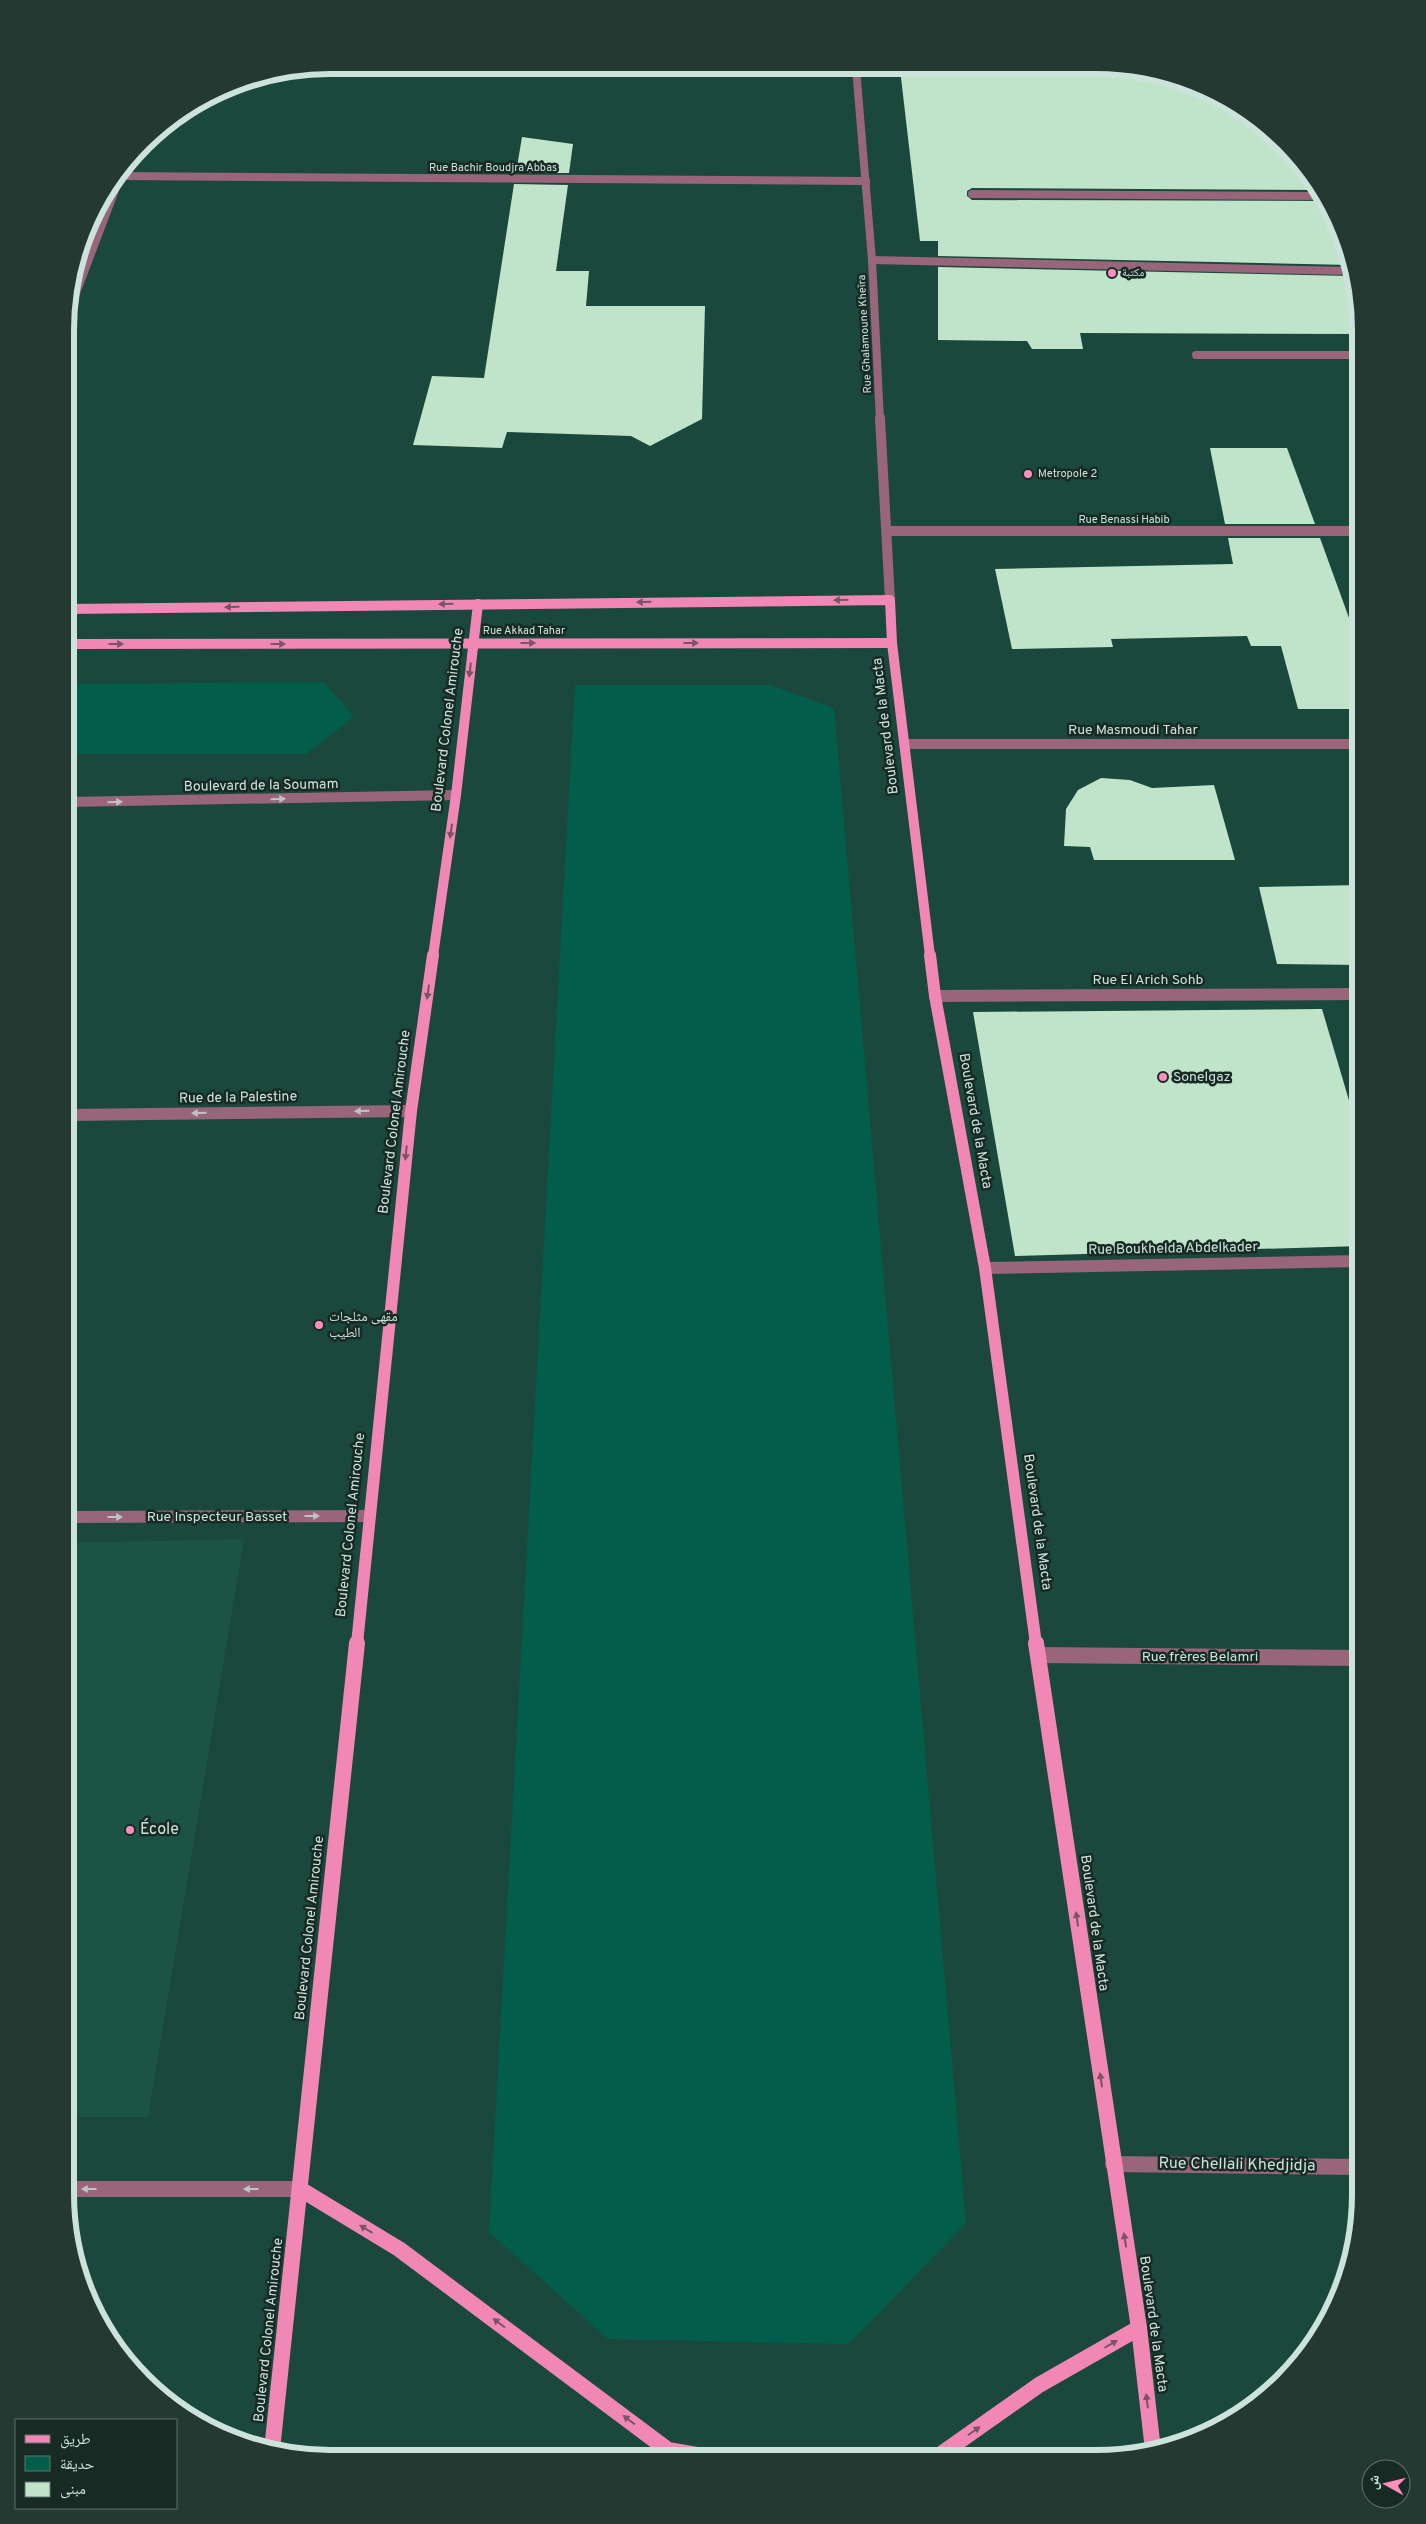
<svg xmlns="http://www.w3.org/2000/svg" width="1426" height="2524" font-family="Overpass,'Noto Naskh Arabic',sans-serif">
	<rect width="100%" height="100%" fill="#1b483c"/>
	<path fill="#1b5345" d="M244,1539l-96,578h-83l1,-574z"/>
	<g fill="#035d4b">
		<path d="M324,682l30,35 -48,37h-239v-70z"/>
		<path d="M575,685h195l64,23 132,1515 -117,121 -241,-5 -119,-107z"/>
	</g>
	<g fill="#bfe4c9">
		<path d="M900,69l248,1 65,22 58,38 45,52 4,8 -348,-2 -5,3v5l5,4 354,1 21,43 3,21 -412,-9v-15h-18z"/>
		<path d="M522,137l51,7 -4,29h-53z"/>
		<path d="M514,184l54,1 -12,86h33l-3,35h119l-3,113 -52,27 -19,-10 -124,-4 -5,16 -89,-3 19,-69 52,2z"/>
		<path d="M938,267l414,9 9,58 -281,-1 3,16h-51l-5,-8 -89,-1z"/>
		<path d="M1210,448h77l28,76h-90z"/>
		<path d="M1228,538h92l41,113v58h-63l-17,-63h-30l-4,-10 -136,3 2,8 -101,2 -17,-80 238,-5z"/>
		<path d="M1101,778l29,2 22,8 62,-3 21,75h-141l-4,-13 -26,-1 2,-37 12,-19z"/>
		<path d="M1361,885v80l-84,-1 -18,-77z"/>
		<path d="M1322,1009l39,132v105l-346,10 -42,-244z"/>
	</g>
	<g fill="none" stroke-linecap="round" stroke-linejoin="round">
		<g stroke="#99657a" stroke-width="8">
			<path d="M856,68l16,192 8,160"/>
			<path d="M120,176l746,5"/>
			<path d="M972,194l351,2"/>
			<path d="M872,260l479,11"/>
			<path d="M67,317l53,-140"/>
			<path d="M1196,355h165"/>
		</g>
		<g stroke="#99657a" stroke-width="10">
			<path d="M880,418l10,182"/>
			<path d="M888,531h473"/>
			<path d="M904,744h457"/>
			<path d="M67,802l389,-7"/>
		</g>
		<g stroke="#99657a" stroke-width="12">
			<path d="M935,996l426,-2"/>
			<path d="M66,1115l345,-4"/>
			<path d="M985,1268l376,-7"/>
			<path d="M66,1517l302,-1"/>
		</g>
		<g stroke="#99657a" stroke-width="16">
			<path d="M1038,1655l323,3"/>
			<path d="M1113,2164l247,3"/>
			<path d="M65,2189h235"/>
		</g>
		<g stroke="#f087b4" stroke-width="10">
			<path d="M67,609l823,-9 2,43 38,313"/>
			<path d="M67,644l825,-1"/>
			<path d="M433,956l23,-161 22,-191"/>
		</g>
		<g stroke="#f087b4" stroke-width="12">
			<path d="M930,955l5,41 50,272 51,376"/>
			<path d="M357,1644l54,-533 22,-156"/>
		</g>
		<g stroke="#f087b4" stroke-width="16">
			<path d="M1036,1643l103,685 14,122"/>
			<path d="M300,2189l99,60 269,201 46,8"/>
			<path d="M272,2450l85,-807"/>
			<path d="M934,2459l105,-74 100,-57"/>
		</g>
	</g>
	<defs><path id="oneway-solid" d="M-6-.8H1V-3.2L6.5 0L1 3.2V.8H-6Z" transform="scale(1.25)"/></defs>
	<g fill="#795465">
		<use href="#oneway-solid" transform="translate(841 600) rotate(179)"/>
		<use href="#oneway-solid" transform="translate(644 602) rotate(179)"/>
		<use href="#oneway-solid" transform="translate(446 604) rotate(179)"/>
		<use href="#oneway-solid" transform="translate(232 607) rotate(179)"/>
		<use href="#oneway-solid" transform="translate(528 643)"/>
		<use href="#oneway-solid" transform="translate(691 643)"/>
		<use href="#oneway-solid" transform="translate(116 644)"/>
		<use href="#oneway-solid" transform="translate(278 644)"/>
		<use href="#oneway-solid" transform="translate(470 670) rotate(97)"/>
		<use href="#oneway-solid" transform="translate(451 831) rotate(98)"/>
		<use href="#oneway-solid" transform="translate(428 992) rotate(98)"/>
		<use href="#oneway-solid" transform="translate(406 1153) rotate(96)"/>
		<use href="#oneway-solid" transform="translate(1077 1919) rotate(-98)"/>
		<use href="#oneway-solid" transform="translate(1101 2080) rotate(-98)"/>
		<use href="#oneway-solid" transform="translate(366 2229) rotate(-149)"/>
		<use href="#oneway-solid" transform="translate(1125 2240) rotate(-99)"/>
		<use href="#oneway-solid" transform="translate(499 2323) rotate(-143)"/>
		<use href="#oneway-solid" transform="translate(1111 2344) rotate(-30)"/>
		<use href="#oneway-solid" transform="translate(1147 2401) rotate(-97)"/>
		<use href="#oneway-solid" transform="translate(629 2420) rotate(-143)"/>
		<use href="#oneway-solid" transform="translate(974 2431) rotate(-35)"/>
	</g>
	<g fill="#bec4c3">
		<use href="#oneway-solid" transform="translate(278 799) rotate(-1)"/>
		<use href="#oneway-solid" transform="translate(115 802) rotate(-1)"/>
		<use href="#oneway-solid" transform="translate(362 1111) rotate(179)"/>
		<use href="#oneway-solid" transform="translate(199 1113) rotate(179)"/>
		<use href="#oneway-solid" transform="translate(312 1516)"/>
		<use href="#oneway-solid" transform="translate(115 1517)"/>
		<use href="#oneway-solid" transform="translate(89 2189) rotate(-180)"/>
		<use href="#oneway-solid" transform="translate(251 2189) rotate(-180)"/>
	</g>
	<g fill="#fd8ebe" stroke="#172a24" stroke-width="2">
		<circle cx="1112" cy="273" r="5"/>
		<circle cx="1028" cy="474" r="5"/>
		<circle cx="1163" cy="1077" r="5"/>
		<circle cx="319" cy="1325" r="5"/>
		<circle cx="130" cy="1830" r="5"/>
	</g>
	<g text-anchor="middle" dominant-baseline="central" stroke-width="5" stroke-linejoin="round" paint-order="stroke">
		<g font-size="11" fill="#cbe3db" stroke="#172a24">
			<text x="493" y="168">Rue Bachir Boudjra Abbas</text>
			<text transform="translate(865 334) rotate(-93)">Rue Ghalamoune Kheïra</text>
			<text x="1124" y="520">Rue Benassi Habib</text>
			<text x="524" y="631">Rue Akkad Tahar</text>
		</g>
		<g font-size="11" fill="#cbe3db" stroke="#172a24" text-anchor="start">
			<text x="1122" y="273">مكتبة</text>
			<text x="1038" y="474">Metropole 2</text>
		</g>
		<g font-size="14" fill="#cbe3db" stroke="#172a24">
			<text transform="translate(448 720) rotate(-83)">Boulevard Colonel Amirouche</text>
			<text transform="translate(886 726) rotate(-97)">Boulevard de la Macta</text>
			<text x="1133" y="730">Rue Masmoudi Tahar</text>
			<text transform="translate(261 786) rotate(-1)">Boulevard de la Soumam</text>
			<text x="1148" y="980">Rue El Arich Sohb</text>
			<text transform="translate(238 1098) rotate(-1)">Rue de la Palestine</text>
			<text transform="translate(975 1121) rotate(80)">Boulevard de la Macta</text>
			<text transform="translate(395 1122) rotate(-83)">Boulevard Colonel Amirouche</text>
			<text transform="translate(1173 1249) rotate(-1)">Rue Boukhelda Abdelkader</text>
			<text x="217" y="1517">Rue Inspecteur Basset</text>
			<text transform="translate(1037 1522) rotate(82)">Boulevard de la Macta</text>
			<text transform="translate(351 1525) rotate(-84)">Boulevard Colonel Amirouche</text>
			<text x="1200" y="1657">Rue frères Belamri</text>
			<text transform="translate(1094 1923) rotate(82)">Boulevard de la Macta</text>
			<text transform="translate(310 1928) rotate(-84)">Boulevard Colonel Amirouche</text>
			<text transform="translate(1153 2324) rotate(82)">Boulevard de la Macta</text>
			<text transform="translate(269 2330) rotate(-84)">Boulevard Colonel Amirouche</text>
		</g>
		<g font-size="14" fill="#cbe3db" stroke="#172a24" text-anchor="start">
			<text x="1173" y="1077">Sonelgaz</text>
			<text x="329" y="1317">مقهى مثلجات<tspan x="329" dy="16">الطيب</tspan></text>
		</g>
		<g font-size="16" fill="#cbe3db" stroke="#172a24" text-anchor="start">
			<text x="140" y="1830">École</text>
		</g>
		<g font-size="16" fill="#cbe3db" stroke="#172a24">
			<text transform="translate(1237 2165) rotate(1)">Rue Chellali Khedjidja</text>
		</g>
	</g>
	<path d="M0 0H1426V2524H0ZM330 74H1096A256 256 0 0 1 1352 330V2194A256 256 0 0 1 1096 2450H330A256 256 0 0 1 74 2194V330A256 256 0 0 1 330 74Z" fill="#253933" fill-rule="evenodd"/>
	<path fill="none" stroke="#cbe3db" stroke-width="6" d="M330 74H1096A256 256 0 0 1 1352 330V2194A256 256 0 0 1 1096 2450H330A256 256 0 0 1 74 2194V330A256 256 0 0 1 330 74Z"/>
	<rect x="15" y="2419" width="162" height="90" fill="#172a24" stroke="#5f746d"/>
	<rect x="25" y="2435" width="25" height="8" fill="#f087b4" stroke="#5f746d"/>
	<text x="60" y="2444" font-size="15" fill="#cbe3db">طريق</text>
	<rect x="25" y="2456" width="25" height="15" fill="#035d4b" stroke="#5f746d"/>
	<text x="60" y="2469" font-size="15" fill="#cbe3db">حديقة</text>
	<rect x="25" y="2482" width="25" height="15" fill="#bfe4c9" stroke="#5f746d"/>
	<text x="60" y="2494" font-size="15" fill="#cbe3db">مبنى</text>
	<g transform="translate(1386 2484) rotate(278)"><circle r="24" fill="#172a24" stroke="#5f746d"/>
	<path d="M0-4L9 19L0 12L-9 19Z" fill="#fd8ebe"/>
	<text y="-8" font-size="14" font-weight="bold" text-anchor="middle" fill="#cbe3db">ش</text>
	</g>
</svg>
